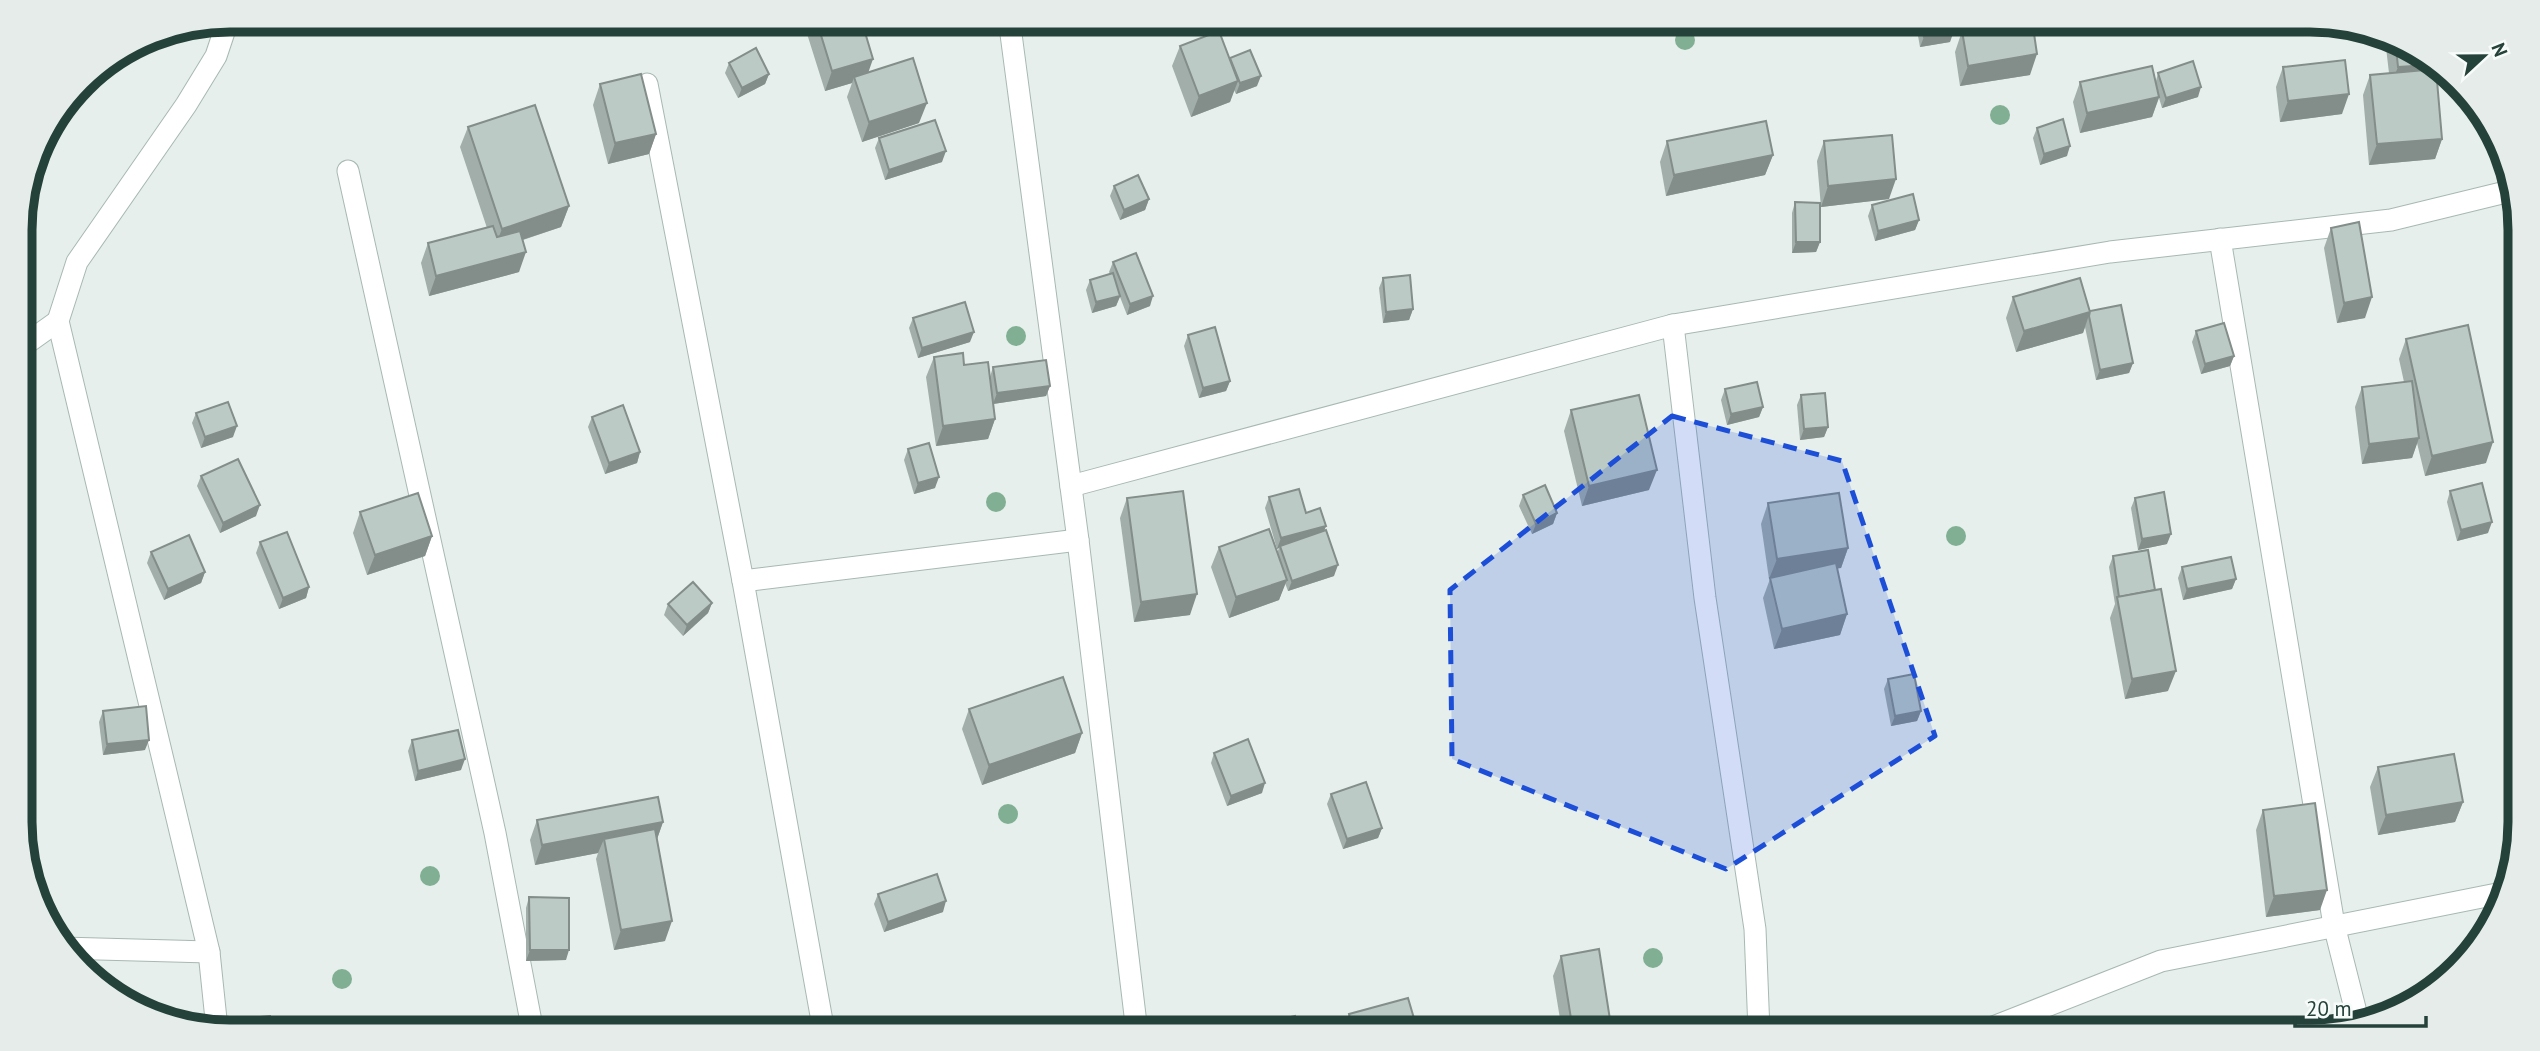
<svg xmlns="http://www.w3.org/2000/svg" width="2540" height="1051" font-family="'PT Sans',sans-serif">
	<rect width="100%" height="100%" fill="#e6efeb"/>
	<g fill="none" stroke-linecap="round" stroke-linejoin="round">
		<defs>
			<g id="street">
				<path d="M1009,19l69,521 59,492"/>
				<path d="M647,84l96,497 81,451"/>
				<path d="M348,171l147,662 38,199"/>
				<path d="M2220,239l114,686 24,95"/>
				<path d="M1673,325l32,273 50,331 4,102"/>
				<path d="M20,348l38,-27"/>
				<path d="M1071,486l602,-161 437,-73 281,-32 123,-30"/>
				<path d="M743,581l335,-41"/>
				<path d="M62,948l147,4"/>
				<path d="M217,1029l-8,-77 -151,-631 19,-59 109,-157 30,-49 12,-36"/>
				<path d="M1983,1031l178,-70 346,-69"/>
			</g>
		</defs>
		<use href="#street" stroke="#a8b8b2" stroke-width="23"/>
		<use href="#street" stroke="#fff" stroke-width="21"/>
	</g>
	<g fill="#80af93">
		<circle cx="1685" cy="40" r="10"/>
		<circle cx="2000" cy="115" r="10"/>
		<circle cx="1016" cy="336" r="10"/>
		<circle cx="996" cy="502" r="10"/>
		<circle cx="1956" cy="536" r="10"/>
		<circle cx="1008" cy="814" r="10"/>
		<circle cx="430" cy="876" r="10"/>
		<circle cx="1653" cy="958" r="10"/>
		<circle cx="342" cy="979" r="10"/>
	</g>
	<g fill="#a1aea9">
		<path d="M803,19h58l7,54 51,50 -57,19 -15,-45 5,-14 -27,8 -22,-70z"/>
		<path d="M1915,19h37l-2,23 -30,5z"/>
		<path d="M2254,19h57l4,1 -3,7 -56,7z"/>
		<path d="M1962,31l68,44 -70,11 -5,-34z"/>
		<path d="M2387,34l4,1 62,47 -16,2 5,55 -7,20 -66,6 -6,-70 7,-20 19,-2 -4,-34z"/>
		<path d="M1180,46l50,14v-2l27,28 -21,8 -2,-4 -4,12 -39,15 -19,-51z"/>
		<path d="M729,63l40,11 -4,10 -27,14 -13,-25z"/>
		<path d="M2283,67l59,47 -62,8 -4,-35z"/>
		<path d="M2158,73l40,24 -36,11 -3,-10 -7,19 -72,16 -7,-31 7,-20 76,-1z"/>
		<path d="M600,84l56,50 -7,20 -41,10 -15,-59z"/>
		<path d="M468,127l101,79 -8,21 -38,13 -4,32 -90,24 -8,-33 7,-20 59,-15 -27,-81z"/>
		<path d="M2037,128l30,28 -27,9 -7,-27z"/>
		<path d="M879,138l63,24 -57,18 -10,-32z"/>
		<path d="M1667,141l106,14 -8,20 -99,21 -6,-34z"/>
		<path d="M1824,141l65,58 -68,8 -4,-46z"/>
		<path d="M1114,186l35,13 -4,11 -25,10 -10,-24z"/>
		<path d="M1795,202l25,40 -4,10 -24,1v-40z"/>
		<path d="M1872,205l47,15 -4,10 -40,11 -7,-25z"/>
		<path d="M2331,228l34,90 -28,5 -13,-75z"/>
		<path d="M1113,262l37,44 -23,9 -7,-18 -4,9 -24,7 -6,-23 4,-10 20,-6 -1,-2z"/>
		<path d="M1383,278l30,31 -4,11 -26,3 -4,-35z"/>
		<path d="M2013,297l77,14 43,52 -4,10 -33,7 -11,-53 -2,6 -67,19 -10,-34z"/>
		<path d="M913,318l57,24 -52,16 -9,-30z"/>
		<path d="M2196,331l38,25 -4,10 -29,8 -9,-32z"/>
		<path d="M1188,335l42,46 -4,10 -27,7 -15,-52z"/>
		<path d="M2406,339l80,124 -61,13 -8,-33 -5,15 -50,6 -7,-57 7,-20 42,-5 -5,-23z"/>
		<path d="M934,357l30,8 26,12 3,-10 57,19 -4,10 -53,8 2,15 -7,20 -52,7 -10,-69z"/>
		<path d="M1725,389l38,18 -4,10 -32,8 -6,-25z"/>
		<path d="M1801,395l27,32 -4,10 -24,3 -3,-35z"/>
		<path d="M1571,410l78,80 -67,16 -18,-75z"/>
		<path d="M196,413l37,24 -32,11 -9,-25z"/>
		<path d="M592,417l48,35 -3,11 -32,11 -17,-47z"/>
		<path d="M908,449l27,39 -21,6 -10,-34z"/>
		<path d="M201,476l55,40 -36,17 -23,-47z"/>
		<path d="M2450,491l38,42 -31,8 -10,-39z"/>
		<path d="M1523,495l34,18 -4,11 -21,10 -13,-28z"/>
		<path d="M1269,497l37,16 20,13 -2,5 10,45 -46,15 -3,-8 -6,17 -50,18 -18,-51 8,-20 58,6 2,-5 -2,1 -12,-41z"/>
		<path d="M1127,498l63,117 -56,7 -14,-104z"/>
		<path d="M2135,498l32,46 -29,6 -7,-42z"/>
		<path d="M1768,503l80,45 -7,20h-4l10,46 -7,21 -66,14 -11,-51 7,-19h-1l-8,-55z"/>
		<path d="M360,512l72,24 -7,20 -58,19 -14,-42z"/>
		<path d="M260,542l49,45 -3,11 -27,11 -23,-56z"/>
		<path d="M151,552l54,20 -4,11 -37,17 -17,-37z"/>
		<path d="M2113,556l55,135 -43,8 -15,-81 5,-14 -6,-37z"/>
		<path d="M2182,567l54,12 -4,10 -49,11 -5,-22z"/>
		<path d="M712,603l-4,10 -25,23 -19,-21 4,-11z"/>
		<path d="M1888,679l33,32 -4,10 -26,5 -7,-37z"/>
		<path d="M969,709l113,24 -7,20 -93,32 -20,-56z"/>
		<path d="M103,711l42,39 -42,5 -4,-33z"/>
		<path d="M412,740l49,30 -46,11 -7,-30z"/>
		<path d="M1214,753l48,40 -35,13 -16,-43z"/>
		<path d="M2378,767l85,35 -8,20 -77,13 -8,-48z"/>
		<path d="M1331,794l51,34 -4,10 -35,11 -16,-45z"/>
		<path d="M2263,810l57,100 -54,7 -10,-87z"/>
		<path d="M537,820l126,2 -6,17 8,102 -51,9 -18,-91 2,-6 -63,12 -5,-25z"/>
		<path d="M878,894l65,18 -59,20 -10,-28z"/>
		<path d="M529,897l37,63 -40,1v-53z"/>
		<path d="M1561,956l48,75h-47l-9,-55z"/>
		<path d="M1349,1014l69,18h-76z"/>
		<path d="M239,1019l33,13h-37z"/>
	</g>
	<g fill="#838d89">
		<path d="M2261,19h50l4,1 -3,7 -56,7z"/>
		<path d="M1954,31l-4,11 -30,5 4,-10z"/>
		<path d="M2037,54l-7,21 -70,11 8,-20z"/>
		<path d="M873,59l-7,20 -12,-2 -2,6 -27,8 7,-20z"/>
		<path d="M2429,65l24,17 -63,5 8,-20z"/>
		<path d="M769,74l-4,10 -27,14 4,-10z"/>
		<path d="M1261,76l-4,10 -21,8 4,-11z"/>
		<path d="M1238,81l-8,21 -39,15 8,-21z"/>
		<path d="M2201,87l-3,10 -36,11 4,-10z"/>
		<path d="M2349,94l-7,20 -62,8 8,-21z"/>
		<path d="M2159,97l-7,20 -72,16 7,-20z"/>
		<path d="M927,103l-8,20 -57,19 7,-20z"/>
		<path d="M656,134l-7,20 -41,10 7,-21z"/>
		<path d="M2442,139l-7,20 -66,6 8,-21z"/>
		<path d="M2070,146l-3,10 -27,9 4,-11z"/>
		<path d="M946,151l-4,11 -57,18 4,-10z"/>
		<path d="M1773,155l-8,20 -99,21 8,-21z"/>
		<path d="M1896,179l-7,20 -68,8 7,-21z"/>
		<path d="M1149,199l-4,11 -25,10 4,-10z"/>
		<path d="M569,206l-8,21 -67,22 8,-20z"/>
		<path d="M1919,220l-4,10 -40,11 3,-10z"/>
		<path d="M1796,242h24l-4,10 -24,1z"/>
		<path d="M526,252l-7,20 -90,24 7,-20z"/>
		<path d="M1120,296l-4,10 -24,7 4,-11z"/>
		<path d="M1153,296l-3,10 -23,9 3,-11z"/>
		<path d="M2372,297l-7,21 -28,5 7,-20z"/>
		<path d="M1413,309l-4,11 -26,3 3,-11z"/>
		<path d="M2090,312l-7,21 -67,19 8,-21z"/>
		<path d="M974,332l-4,10 -52,16 4,-10z"/>
		<path d="M2234,356l-4,10 -29,8 4,-10z"/>
		<path d="M2133,363l-4,10 -33,7 4,-10z"/>
		<path d="M1230,381l-4,10 -27,7 4,-10z"/>
		<path d="M1050,386l-4,10 -53,8 4,-11z"/>
		<path d="M1763,407l-4,10 -32,8 4,-11z"/>
		<path d="M995,419l-7,20 -52,7 7,-20z"/>
		<path d="M237,426l-4,11 -32,11 4,-11z"/>
		<path d="M1828,427l-4,10 -24,3 4,-11z"/>
		<path d="M2419,438l-7,20 -50,6 7,-20z"/>
		<path d="M2493,442l-7,21 -61,13 7,-20z"/>
		<path d="M640,452l-3,11 -32,11 4,-11z"/>
		<path d="M1657,470l-8,20 -67,16 7,-20z"/>
		<path d="M939,477l-4,11 -21,6 4,-11z"/>
		<path d="M260,505l-4,11 -36,17 3,-10z"/>
		<path d="M1557,513l-4,11 -21,10 4,-10z"/>
		<path d="M2492,522l-4,11 -31,8 4,-11z"/>
		<path d="M1326,526l-4,10 -42,10 -1,2 -2,1 4,-11z"/>
		<path d="M2171,534l-4,10 -29,6 4,-11z"/>
		<path d="M432,536l-7,20 -58,19 8,-20z"/>
		<path d="M1848,548l-7,20 -72,11 8,-20z"/>
		<path d="M1338,565l-4,11 -46,15 4,-10z"/>
		<path d="M205,572l-4,11 -37,17 4,-11z"/>
		<path d="M2236,579l-4,10 -49,11 4,-11z"/>
		<path d="M1287,580l-8,20 -50,18 7,-21z"/>
		<path d="M309,587l-3,11 -27,11 4,-11z"/>
		<path d="M1197,594l-7,21 -56,7 7,-20z"/>
		<path d="M712,603l-4,10 -25,23 4,-11z"/>
		<path d="M1847,614l-7,21 -66,14 8,-20z"/>
		<path d="M2176,671l-8,20 -43,8 7,-20z"/>
		<path d="M1921,711l-4,10 -26,5 4,-10z"/>
		<path d="M1082,733l-7,20 -93,32 7,-20z"/>
		<path d="M149,740l-4,10 -42,5 4,-11z"/>
		<path d="M465,759l-4,11 -46,11 3,-10z"/>
		<path d="M1265,783l-3,10 -35,13 4,-10z"/>
		<path d="M2463,802l-8,20 -77,13 8,-20z"/>
		<path d="M663,822l-7,20 -52,-3 -6,14 -63,12 7,-20z"/>
		<path d="M1382,828l-4,10 -35,11 4,-10z"/>
		<path d="M2327,890l-7,20 -54,7 8,-21z"/>
		<path d="M946,901l-3,11 -59,20 4,-10z"/>
		<path d="M672,921l-7,20 -51,9 7,-20z"/>
		<path d="M530,950h39l-3,10 -40,1z"/>
		<path d="M1611,1026l-2,5h-33z"/>
	</g>
	<g fill="#bbcac4" stroke="#838d89" stroke-width="2">
		<path d="M816,19h45l12,40 -41,12z"/>
		<path d="M1921,19h31l2,12 -30,6z"/>
		<path d="M2032,20l5,34 -69,12 -6,-35z"/>
		<path d="M1219,31l19,50 -39,15 -19,-50z"/>
		<path d="M2395,38l34,27 -31,2z"/>
		<path d="M756,48l13,26 -27,14 -13,-25z"/>
		<path d="M1250,50l11,26 -21,7 -10,-25z"/>
		<path d="M913,58l14,45 -58,19 -15,-45z"/>
		<path d="M2345,60l4,34 -61,7 -5,-34z"/>
		<path d="M2193,61l8,26 -35,11 -8,-25z"/>
		<path d="M2152,66l7,31 -72,16 -7,-31z"/>
		<path d="M2436,69l6,70 -65,5 -7,-69z"/>
		<path d="M641,74l15,60 -41,9 -15,-59z"/>
		<path d="M535,105l34,101 -67,23 -34,-102z"/>
		<path d="M2063,119l7,27 -26,8 -7,-26z"/>
		<path d="M935,120l11,31 -57,19 -10,-32z"/>
		<path d="M1766,121l7,34 -99,20 -7,-34z"/>
		<path d="M1892,135l4,44 -68,7 -4,-45z"/>
		<path d="M1138,175l11,24 -25,11 -10,-24z"/>
		<path d="M1913,194l6,26 -41,11 -6,-26z"/>
		<path d="M1795,202l25,1v39h-24z"/>
		<path d="M2359,222l13,75 -28,6 -13,-75z"/>
		<path d="M493,226l4,11 23,-6 6,21 -90,24 -8,-33z"/>
		<path d="M1136,253l17,43 -23,8 -17,-42z"/>
		<path d="M1113,273l7,23 -24,6 -6,-22z"/>
		<path d="M1410,275l3,34 -27,3 -3,-34z"/>
		<path d="M2080,278l10,34 -66,19 -11,-34z"/>
		<path d="M965,302l9,30 -52,16 -9,-30z"/>
		<path d="M2121,305l12,58 -33,7 -11,-54 1,-5z"/>
		<path d="M2224,323l10,33 -29,8 -9,-33z"/>
		<path d="M2468,325l25,117 -61,14 -26,-117z"/>
		<path d="M1215,327l15,54 -27,7 -15,-53z"/>
		<path d="M963,353l1,12 24,-3 7,57 -52,7 -9,-69z"/>
		<path d="M1046,360l4,26 -53,7 -4,-26z"/>
		<path d="M2412,381l7,57 -50,6 -7,-57z"/>
		<path d="M1757,382l6,25 -32,7 -6,-25z"/>
		<path d="M1825,393l3,34 -24,2 -3,-34z"/>
		<path d="M1639,395l18,75 -68,16 -18,-76z"/>
		<path d="M228,402l9,24 -32,11 -9,-24z"/>
		<path d="M623,405l17,47 -31,11 -17,-46z"/>
		<path d="M929,443l10,34 -21,6 -10,-34z"/>
		<path d="M238,459l22,46 -37,18 -22,-47z"/>
		<path d="M2482,483l10,39 -31,8 -11,-39z"/>
		<path d="M1545,485l12,28 -21,11 -13,-29z"/>
		<path d="M1299,489l7,24 14,-5 6,18 -45,12 -12,-41z"/>
		<path d="M1183,491l14,103 -56,8 -14,-104z"/>
		<path d="M2164,492l7,42 -29,5 -7,-41z"/>
		<path d="M418,493l14,43 -57,19 -15,-43z"/>
		<path d="M1839,493l9,55 -71,11 -9,-56z"/>
		<path d="M1269,529l18,51 -51,17 -17,-50z"/>
		<path d="M1326,530l12,35 -46,16 -12,-35z"/>
		<path d="M287,532l22,55 -26,11 -23,-56z"/>
		<path d="M189,535l16,37 -37,17 -17,-37z"/>
		<path d="M2148,550l7,40 -36,7 -6,-41z"/>
		<path d="M2231,557l5,22 -49,10 -5,-22z"/>
		<path d="M1836,563l11,51 -65,15 -12,-51z"/>
		<path d="M693,582l19,21 -25,22 -19,-21z"/>
		<path d="M2161,589l15,82 -44,8 -15,-82z"/>
		<path d="M1914,674l7,37 -26,5 -7,-37z"/>
		<path d="M1063,677l19,56 -93,32 -20,-56z"/>
		<path d="M146,706l3,34 -42,4 -4,-33z"/>
		<path d="M458,730l7,29 -47,12 -6,-31z"/>
		<path d="M1248,739l17,44 -34,13 -17,-43z"/>
		<path d="M2454,754l9,48 -77,13 -8,-48z"/>
		<path d="M1366,782l16,46 -35,11 -16,-45z"/>
		<path d="M658,797l5,25 -121,23 -5,-25z"/>
		<path d="M2315,803l12,87 -53,6 -11,-86z"/>
		<path d="M655,829l17,92 -51,9 -17,-91z"/>
		<path d="M937,874l9,27 -58,21 -10,-28z"/>
		<path d="M529,897l40,1v52h-39z"/>
		<path d="M1599,949l12,77 -38,5 -12,-75z"/>
		<path d="M1408,998l10,34h-65l-4,-18z"/>
		<path d="M270,1016l2,16h-32l-1,-13z"/>
		<path d="M1295,1016l4,16h-71z"/>
	</g>
	<path fill="#1d4ed8" fill-opacity="0.2" stroke="#1d4ed8" stroke-width="5" stroke-dasharray="14 9" stroke-linejoin="round" d="M1672,416l170,45 93,275 -209,133 -274,-110 -2,-169z"/>
	<path d="M0 0H2540V1051H0ZM230 32H2310A198 198 0 0 1 2508 230V822A198 198 0 0 1 2310 1020H230A198 198 0 0 1 32 822V230A198 198 0 0 1 230 32Z" fill="#e6ecea" fill-rule="evenodd"/>
	<path fill="none" stroke="#24423a" stroke-width="9" d="M230 32H2310A198 198 0 0 1 2508 230V822A198 198 0 0 1 2310 1020H230A198 198 0 0 1 32 822V230A198 198 0 0 1 230 32Z"/>
	<g transform="translate(2484 56) rotate(68)" stroke="#f7fbf9" stroke-width="5" paint-order="stroke">
	<path d="M0-5L12 26L0 18L-12 26Z" fill="#24423a"/>
	<text y="-10" font-size="19" font-weight="bold" text-anchor="middle" fill="#24423a">N</text>
	</g>
	<path d="M2295 1016v10h131v-10" fill="none" stroke="#24423a" stroke-width="3.5"/>
	<text x="2306" y="1016" font-size="21" fill="#24423a" stroke="#f7fbf9" stroke-width="5" paint-order="stroke">20 m</text>
</svg>
